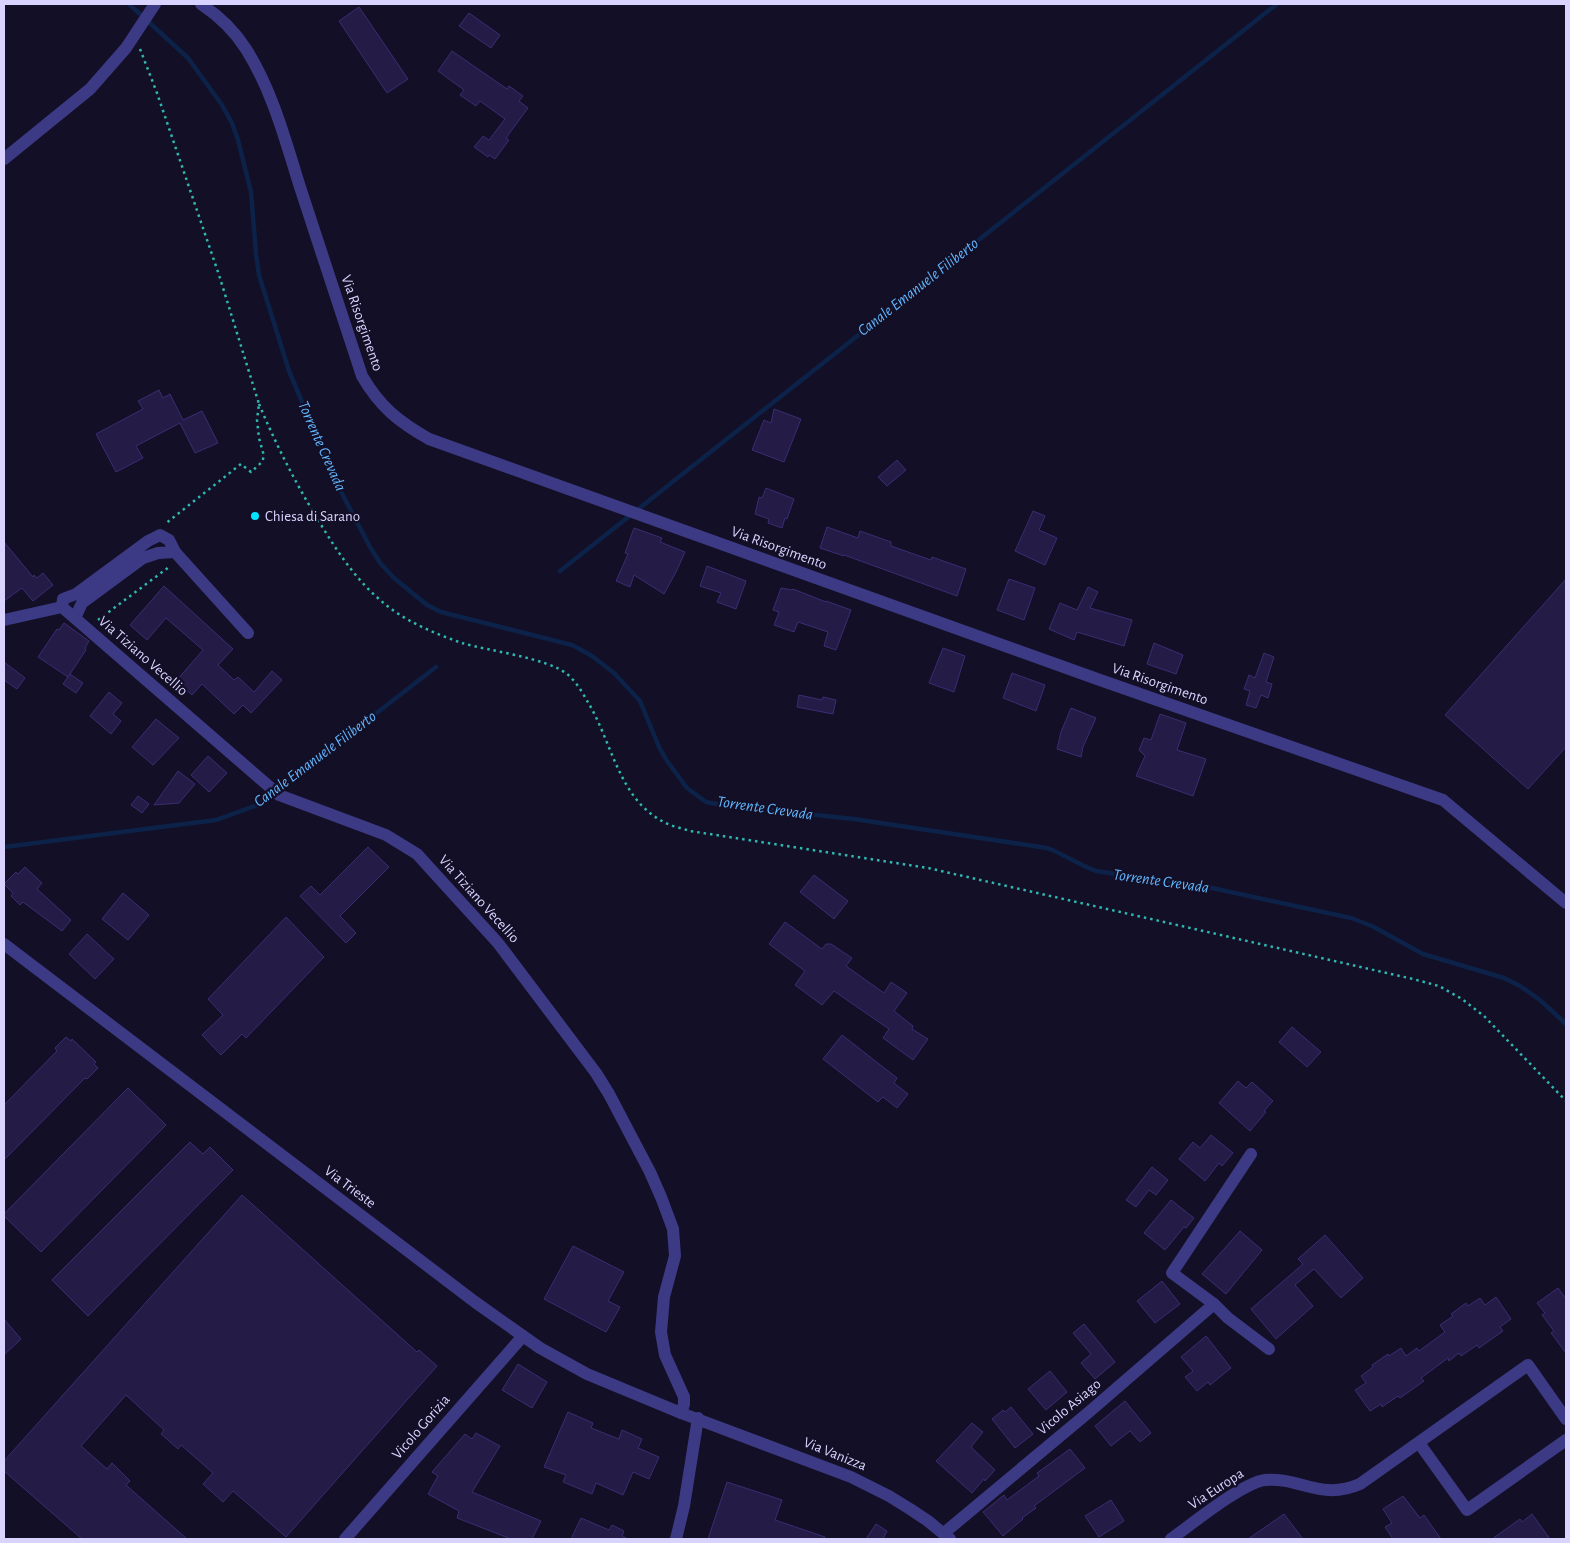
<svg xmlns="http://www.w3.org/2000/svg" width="1570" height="1543" font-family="'Alegreya Sans',sans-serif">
	<rect width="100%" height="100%" fill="#130f26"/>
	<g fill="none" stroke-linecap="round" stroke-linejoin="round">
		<g stroke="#0c2248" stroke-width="4.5">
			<path d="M129,4l59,54 34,47 10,18 6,17 13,52 5,62 3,21 30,96 47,111 34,65 11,17 13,14 33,27 14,7 131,33 20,11 22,17 26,28 19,46 8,14 20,27 19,14 16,3 132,14 193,29c17,6 32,17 49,23l116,17 139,30 21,8 51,28 81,24 16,8 20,14 26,24"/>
			<path d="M560,571l717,-567"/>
			<path d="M4,847l212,-27 42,-15 178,-138"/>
		</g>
	</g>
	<g fill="#241b47" stroke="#3b2d73">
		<path d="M359,7l49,72 -21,14 -48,-72z"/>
		<path d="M469,13l31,22 -9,13 -32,-22z"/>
		<path d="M452,51l55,38 2,-3 14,10 -4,5 9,7 -22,30 3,2 -14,19 -6,-4 -1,2 -14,-10 9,-11 6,4 16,-21 -25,-18 -4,5 -16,-11 4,-5 -26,-19z"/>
		<path d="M159,390l4,8 7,-4 13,26 19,-9 16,32 -23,10 -15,-30 -44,23 7,12 -27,14 -20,-38 47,-25 -5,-8z"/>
		<path d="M774,409l27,10 -17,43 -32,-12 12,-30 7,3z"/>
		<path d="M897,460l9,10 -19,16 -9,-9z"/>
		<path d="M766,488l28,11 -7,20 -2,-1 -3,10 -14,-5 1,-4 -14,-5 4,-17 3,1z"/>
		<path d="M1033,511l12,5 -6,14 18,8 -12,27 -30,-14z"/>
		<path d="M827,527l31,11 2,-7 31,11v4l40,14 1,-3 34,12 -9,27 -113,-41v1l-24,-8z"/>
		<path d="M634,528l28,10 -2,4 25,10 -8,18 -13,24 -30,-19 -4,12 -14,-6 12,-27 -3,-1z"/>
		<path d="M4,542l29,35 1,-2 3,3 6,-5 10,12 -20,16 -11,-13 -18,13z"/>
		<path d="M707,566l39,15 -10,28 -19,-7 4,-9 -21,-7z"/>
		<path d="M1009,579l26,9 -11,32 -27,-10z"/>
		<path d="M1566,579v168l-38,42 -83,-74z"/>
		<path d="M164,586l69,63 -15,16 16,15 4,-3 16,15 18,-21 10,9 -31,33 -8,-8 -9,9 -32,-30 -10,11 -16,-14 27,-31 -37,-32 -19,22 -17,-15z"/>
		<path d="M1088,587l10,5 -8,16 42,12 -8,26 -47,-14 -3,8 -25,-11 11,-26 17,7z"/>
		<path d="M781,588l11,2 1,-1 33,13v-1l25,9 -15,40 -12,-4 4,-14 -30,-10 -4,10 -20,-7 5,-13 -6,-2z"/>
		<path d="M64,623l25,18 -4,7 1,2 -18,27 -30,-20 19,-28 2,1z"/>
		<path d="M1154,643l29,12 -7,19 -29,-10z"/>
		<path d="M943,648l22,8 -11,36 -25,-9z"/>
		<path d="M1264,653l10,4 -8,25 6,2 -4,14 -7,-3 -5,13 -10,-3 4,-14 -6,-2 5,-14 6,3z"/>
		<path d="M4,662l21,16 -8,11 -13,-9z"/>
		<path d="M1012,673l33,12 -9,26 -33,-13z"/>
		<path d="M70,674l13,9 -7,10 -13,-9z"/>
		<path d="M109,692l13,11 -9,11 8,7 -10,13 -21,-18z"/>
		<path d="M799,695l23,5 1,-3 13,3 -3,14 -36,-7z"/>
		<path d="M1071,708l25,10 -13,29 -2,10 -24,-8 4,-17z"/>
		<path d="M1160,714l26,9 -9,27 29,9 -13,37 -57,-20 9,-20 -6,-6 5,-12 7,2z"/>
		<path d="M156,719l23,19 -26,27 -21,-18z"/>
		<path d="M208,756l19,17 -18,19 -18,-17z"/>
		<path d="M178,771l17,13 -16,19 -25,2z"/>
		<path d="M138,796l11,8 -7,9 -11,-8z"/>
		<path d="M368,847l21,20 -49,49 16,17 -10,10 -46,-47 11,-10 9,9z"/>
		<path d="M25,867l17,16 -5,6 34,31 -9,11 -39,-29 -3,3 -9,-9 2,-3 -9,-9 12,-12 2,2z"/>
		<path d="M814,875l34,26 -14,18 -34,-27z"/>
		<path d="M123,893l26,22 -21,25 -26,-21z"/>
		<path d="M286,917l38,40 -78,81 -4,-4 -21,21 -19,-20 21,-20 -15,-16z"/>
		<path d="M785,922l37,27 4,-5h5l21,14 -6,8 38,27 7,-11 16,11 -13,18 19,15 -1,3 16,10 -15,21 -30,-22 6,-9 -55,-38 -12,14 -27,-20 10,-14 -36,-27z"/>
		<path d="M87,934l27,25 -19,20 -26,-25z"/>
		<path d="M1292,1027l29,25 -14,15 -28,-25z"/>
		<path d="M842,1035l55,43 -3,5 14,11 -11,14 -14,-11 -5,5 -55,-43z"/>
		<path d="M66,1037l5,4 1,-2 24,23 -2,2 4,4 -11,11 -2,-1 -81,82v-55l53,-54 -2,-3z"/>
		<path d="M1238,1081l8,7 6,-6 21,19 -9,10 2,1 -16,19 -31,-28z"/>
		<path d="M128,1088l38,37 -125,127 -37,-36v-2z"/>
		<path d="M1211,1135l22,18 -11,13 -3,-3 -14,18 -26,-22 14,-17 7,6z"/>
		<path d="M190,1142l13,12 7,-7 23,23 -145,146 -36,-36z"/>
		<path d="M1152,1167l16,13 -12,15 -7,-5 -13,17 -10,-7z"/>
		<path d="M242,1195l175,157 2,-2 18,16 -151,171 -53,-46 -10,11 -20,-18 10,-11 -32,-28 -3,4 -17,-15 3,-4 -38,-35 -45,51 26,23 5,-6 18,18 -4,4 61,54h-105l-78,-68v-10z"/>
		<path d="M1171,1200l23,18 -8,10 -2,-1 -19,23 -21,-17z"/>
		<path d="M1240,1231l22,19 -36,44 -24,-20z"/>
		<path d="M1325,1235l38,43 -22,20 -27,-29 -19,16 18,21 -37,33 -25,-30 52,-45 -5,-5z"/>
		<path d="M573,1246l51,26 -16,29 12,6 -14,25 -62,-33z"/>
		<path d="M1162,1281l18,23 -25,19 -18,-22z"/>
		<path d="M1558,1288l8,11v54l-15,-20 3,-2 -12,-16 3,-2 -8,-10z"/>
		<path d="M1496,1297l15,22 -11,8 3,4 -24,17 -2,-3 -16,11 -2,-3 -10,8 -1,-3 -27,20 3,3 -24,17 -2,-2 -16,11 -1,-3 -11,7 -15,-21 11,-7 -5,-7 12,-9 -1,-2 16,-11 1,2 12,-8 5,8 11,-8 2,3 26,-19 -5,-7 13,-9 -2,-2 15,-11 2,3 12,-8 5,7z"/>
		<path d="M4,1319l17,20 -17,16z"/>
		<path d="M1084,1324l31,38 -20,17 -14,-16 10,-9 -18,-21z"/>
		<path d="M1206,1336l25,32 -21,17 -2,-3 -11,9 -12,-14 8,-6 -12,-14z"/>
		<path d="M518,1364l29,18 -15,26 -30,-18z"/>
		<path d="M1050,1371l17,21 -21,18 -18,-21z"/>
		<path d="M1125,1401l26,32 -11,9 -10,-11 -19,15 -16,-20z"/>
		<path d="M1011,1407l22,27 -18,14 -23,-29 11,-9 2,2z"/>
		<path d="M568,1412l25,11 -2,5 28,11 3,-9 20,9 -4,9 21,9 -10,22 -16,-7 -10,23 -27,-12 -4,11 -29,-12 3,-7 -22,-8z"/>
		<path d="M972,1423l11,9 -12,15 24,23 -10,11 -1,-2 -12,14 -36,-32z"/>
		<path d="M476,1433l24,13 -28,46 69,29 -9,18h-21l-54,-21 2,-7 -31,-17 10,-18 -6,-4 33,-38 7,5z"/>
		<path d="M1070,1449l15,19 -51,38 2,2 -14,10 1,1 -20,17 -20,-24 21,-17 3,5 32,-24 -2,-3z"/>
		<path d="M727,1482l55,18 -7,20 50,17v2h-117z"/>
		<path d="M1403,1496l17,22 4,-3 17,24h-48l-8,-12 7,-4 -9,-14z"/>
		<path d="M1111,1500l13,21 -25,16 -14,-21z"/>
		<path d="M1284,1514l19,25h-55z"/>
		<path d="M1532,1514l18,25h-58l28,-20 2,3z"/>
		<path d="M581,1518l28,12 3,-5 12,6 -2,5 6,3h-57z"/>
		<path d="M876,1524l11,7 -4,8h-17z"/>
	</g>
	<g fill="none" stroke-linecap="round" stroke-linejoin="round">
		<g stroke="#2fb8b0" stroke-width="2.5" stroke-dasharray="2.5 4" stroke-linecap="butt">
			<path d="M140,49l17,44 62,182 40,129 -2,16 2,18 5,18 -2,6 -11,10 -10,-8 -76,60"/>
			<path d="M259,404c18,43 39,84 64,124 16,26 33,51 56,71 23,21 54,34 83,44 27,8 85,15 105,31 10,8 16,20 22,30 23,39 30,94 73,117 8,5 19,7 28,10l238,37 485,111 26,7 23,13 22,17 82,85"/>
			<path d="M98,620l71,-53"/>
		</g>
		<g stroke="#3d3a85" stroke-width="12">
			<path d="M201,4c18,12 33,26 45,45 26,41 39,90 53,135 21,64 42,128 63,192 18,31 37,46 67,63l671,241 343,120 123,103"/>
			<path d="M175,552l73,81"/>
			<path d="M62,607l1,-8 13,-5 72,-53 12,-6 9,5 6,12 -17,1 -15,5 -61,45 -7,15"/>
			<path d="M4,620l58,-13 217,188 107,40 31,19 81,89 98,130 13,21 41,78 11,25 12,32 2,27 -11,41 -3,35 4,23 19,42v7l-3,9"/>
			<path d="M1214,1304l-42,-31 79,-119"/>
			<path d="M1419,1443l48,67 99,-70"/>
			<path d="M944,1533l145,-121 125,-108 14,14 41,31"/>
			<path d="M345,1539l178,-203"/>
			<path d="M676,1539l8,-33 14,-88"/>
			<path d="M1171,1539c21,-15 71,-56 94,-59 35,-3 56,21 95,4l168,-119 38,54"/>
		</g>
		<g stroke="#3d3a85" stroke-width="12">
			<path d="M4,159l86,-70 36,-41 29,-44"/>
			<path d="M4,944l471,358 65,46 47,26 94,39 170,64 38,19 21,13 18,12 22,18"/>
		</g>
	</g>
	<circle fill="#00e5ff" stroke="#130f26" stroke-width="2" cx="255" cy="516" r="5"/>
	<g text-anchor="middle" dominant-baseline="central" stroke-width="4.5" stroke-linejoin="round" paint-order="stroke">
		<g font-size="15" fill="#d9d4ff" stroke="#130f26">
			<text transform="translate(362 323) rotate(71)">Via Risorgimento</text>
			<text transform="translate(779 548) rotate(20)">Via Risorgimento</text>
			<text transform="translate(143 656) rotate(41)">Via Tiziano Vecellio</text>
			<text transform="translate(1160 684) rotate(19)">Via Risorgimento</text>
			<text transform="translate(479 899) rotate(48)">Via Tiziano Vecellio</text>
			<text transform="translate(350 1187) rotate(37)">Via Trieste</text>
			<text transform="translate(1069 1407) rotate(-40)">Vicolo Asiago</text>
			<text transform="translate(421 1427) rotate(-49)">Vicolo Gorizia</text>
			<text transform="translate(835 1454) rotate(22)">Via Vanizza</text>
			<text transform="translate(1216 1489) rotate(-33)">Via Europa</text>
		</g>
		<g font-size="15" fill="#d9d4ff" stroke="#130f26" text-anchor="start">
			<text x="265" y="516">Chiesa di Sarano</text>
		</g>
		<g font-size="16" font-style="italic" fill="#62b6ff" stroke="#130f26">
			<text transform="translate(918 287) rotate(-38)">Canale Emanuele Filiberto</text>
			<text transform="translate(322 446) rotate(66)">Torrente Crevada</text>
			<text transform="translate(315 759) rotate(-37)">Canale Emanuele Filiberto</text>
			<text transform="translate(765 808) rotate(8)">Torrente Crevada</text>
			<text transform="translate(1161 881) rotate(8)">Torrente Crevada</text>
		</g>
	</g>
	<rect width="1570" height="1543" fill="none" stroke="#d9d4ff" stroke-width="10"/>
</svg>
